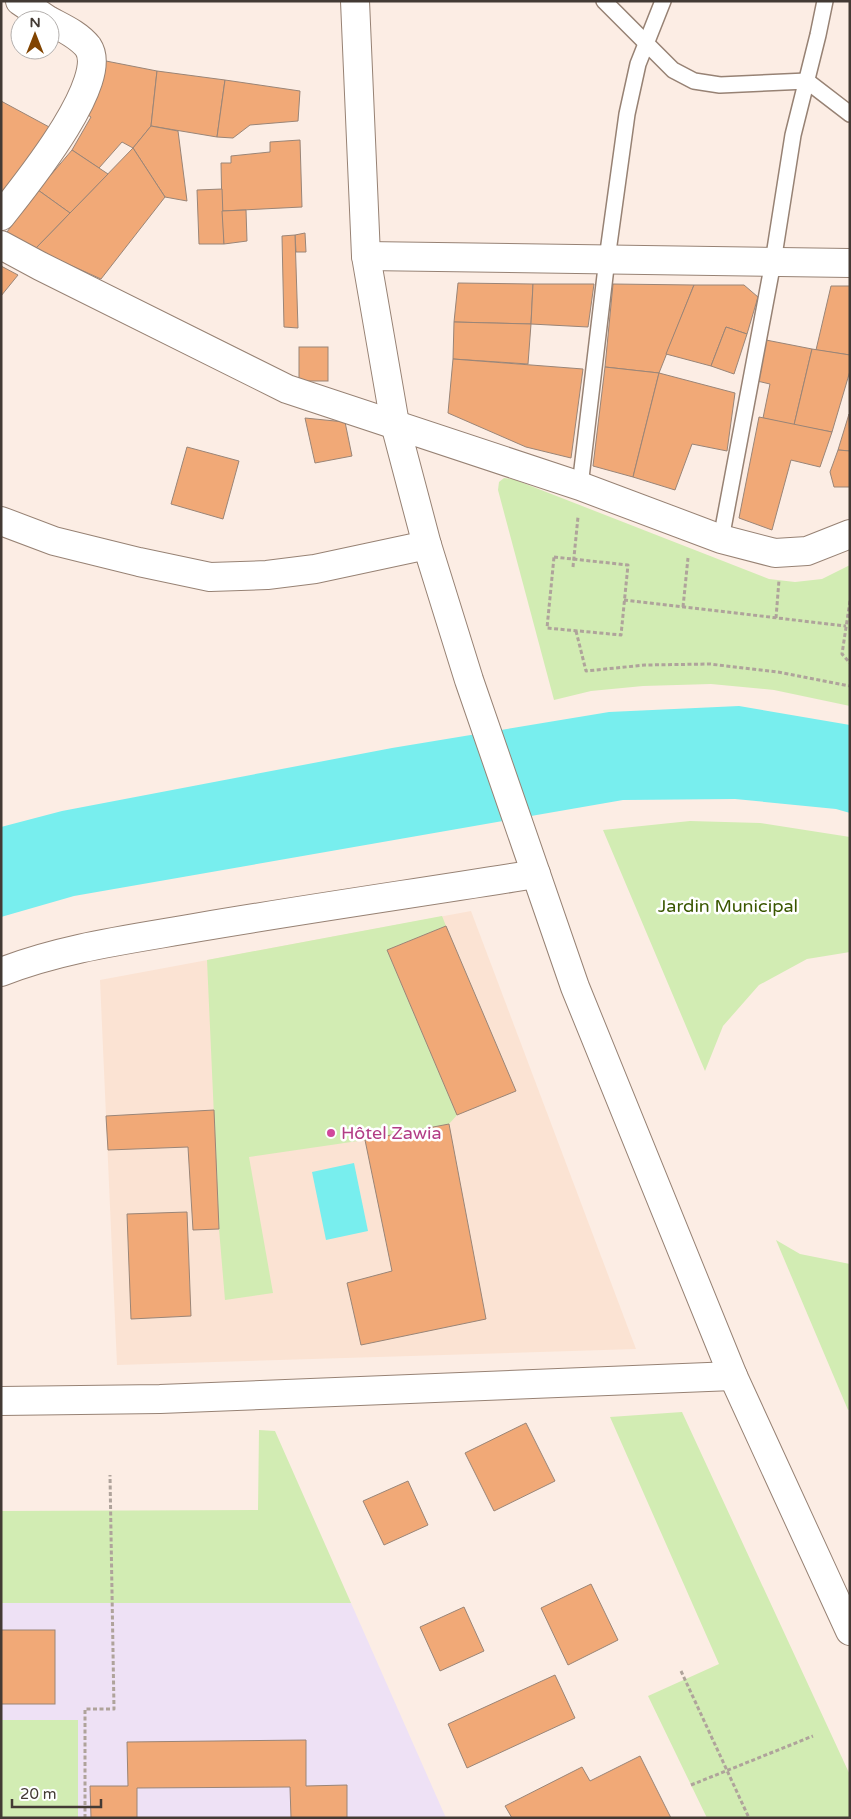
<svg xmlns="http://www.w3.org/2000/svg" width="851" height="1819" font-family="'Varela Round',sans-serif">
	<rect width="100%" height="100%" fill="#fcede4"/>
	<path fill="#fbe3d3" d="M471,911l165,438 -519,16 -17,-385z"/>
	<path fill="#eee1f5" d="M1,1603h350l95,215h-445z"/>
	<g fill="#d2ecb3">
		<path d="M504,478l9,1 256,100 26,3 27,-3 28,-14v141l-76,-16 -63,-6 -68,2 -52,5 -37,9 -56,-210 1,-8z"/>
		<path d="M690,821l70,2 90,14v115l-43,7 -48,26 -36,41 -18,45 -102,-241z"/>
		<path d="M442,916l4,10 -59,24 70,165 -8,9 -84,16 -116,17 24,136 -48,7 -6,-71 -12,-269z"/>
		<path d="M776,1240l24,14 50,10v145l-2,1z"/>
		<path d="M682,1412l168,363v43h-143l-59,-122 71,-32 -109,-247z"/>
		<path d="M259,1430l16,1 76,172h-350v-92l257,-1z"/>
		<rect x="1" y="1720" width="77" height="98"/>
	</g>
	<g fill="#78eeee">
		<path d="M739,706l111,19v88l-14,-4 -101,-10 -112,1 -549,96 -73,21v-90l61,-16 330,-63 217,-36z"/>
		<path d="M354,1163l14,68 -42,9 -14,-68z"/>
	</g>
	<g fill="#f1a977" stroke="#9a8577">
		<path d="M106,61l51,10 -6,55 -18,22 -11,-6 -23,26 -27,-18 19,-33 -6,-4z"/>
		<path d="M157,71l68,9 -8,57 -66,-11z"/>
		<path d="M225,80l75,11 -2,30 -48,4 -17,13 -16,-1z"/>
		<path d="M1,101l50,27 -50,68z"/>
		<path d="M151,126l27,5 9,70 -22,-4 -32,-49z"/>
		<path d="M300,140l2,67 -80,4 -1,-48h10v-7l39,-4v-10z"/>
		<path d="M133,148l32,49 -64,82 -66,-30z"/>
		<path d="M72,150l36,24 -38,39 -32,-23z"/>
		<path d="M222,189l2,55h-25l-2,-54z"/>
		<path d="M38,190l32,23 -35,36 -28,-17z"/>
		<path d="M246,210l1,31 -23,3 -2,-33z"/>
		<path d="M305,233l1,19h-10l-1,-17z"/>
		<path d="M295,235l3,93 -14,-1 -2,-91z"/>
		<path d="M1,266l17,9 -17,21z"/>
		<path d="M458,283l75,1 -2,40 -77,-2z"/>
		<path d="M533,284h61l-6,43 -57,-3z"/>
		<path d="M613,284l81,1 -35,88 -54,-6z"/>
		<path d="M694,285h50l14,12 -11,37 -21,-7 -15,39 -45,-12z"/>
		<path d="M831,286h19v69l-34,-5z"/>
		<path d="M454,322l77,2 -3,40 -75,-5z"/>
		<path d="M726,327l21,7 -13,40 -23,-8z"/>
		<path d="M766,340l46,9 -18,76 -31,-7 7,-34 -13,-3z"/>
		<rect x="299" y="347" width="29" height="34"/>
		<path d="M812,349l38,6v16l-18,61 -38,-7z"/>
		<path d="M453,359l130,10 -12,89 -45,-11 -78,-34z"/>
		<path d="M605,367l54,6 -26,104 -40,-11z"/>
		<path d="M659,373l76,20 -8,58 -35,-7 -17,46 -42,-13z"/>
		<path d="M849,414l1,37 -12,-1z"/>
		<path d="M759,417l73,15 -12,35 -29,-7 -19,70 -33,-12z"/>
		<path d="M305,418l40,4 7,34 -37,7z"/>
		<path d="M187,447l52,14 -16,58 -52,-15z"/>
		<path d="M838,450l12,1v36h-16l-4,-15z"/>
		<path d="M446,926l70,165 -59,24 -70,-165z"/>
		<path d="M214,1110l5,119 -26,1 -5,-83 -80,3 -2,-34z"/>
		<path d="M449,1124l37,195 -125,26 -14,-62 45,-12 -27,-131z"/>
		<path d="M187,1212l4,104 -60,3 -4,-105z"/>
		<path d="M526,1423l29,58 -61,30 -29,-58z"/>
		<path d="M408,1481l20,44 -44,20 -21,-44z"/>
		<path d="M591,1584l27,56 -50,25 -27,-57z"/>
		<path d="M464,1607l20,44 -44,20 -20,-44z"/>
		<rect x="1" y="1630" width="54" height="74"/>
		<path d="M555,1675l20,43 -108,50 -19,-44z"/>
		<path d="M306,1740v46l41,-1v33h-56l-1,-31 -153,1v30h-46l-1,-32h38l-1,-44z"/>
		<path d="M640,1756l31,62h-159l-7,-12 77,-39 8,14z"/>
	</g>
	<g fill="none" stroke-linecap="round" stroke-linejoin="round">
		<defs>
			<g id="lane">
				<path d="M604,1l69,69 21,11 26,4 87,-4 43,33"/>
				<path d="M580,486l27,-227 20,-145 11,-50 25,-63"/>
				<path d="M721,539l52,-277 20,-127 25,-100 7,-34"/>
			</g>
			<g id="street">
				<path d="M20,1l28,19"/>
				<path d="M1,216c22,-28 110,-135 87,-169 -9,-12 -25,-19 -38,-26"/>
				<path d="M1,245l39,21 247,123 293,97 141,53 54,14 32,-2 43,-17"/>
			</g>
			<g id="secondary">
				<path d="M366,256l484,7"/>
				<path d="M1,521l53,20 85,21 71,15 57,-2 48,-6 112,-24"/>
				<path d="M1,972c64,-25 132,-33 199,-45 112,-19 224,-35 336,-53"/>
				<path d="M1,1401l159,-2 573,-23"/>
			</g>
			<path id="primary" d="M355,1l11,255 29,168 32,121 42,135 106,307 158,389 117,255"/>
		</defs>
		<use href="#lane" stroke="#978274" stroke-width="18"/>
		<use href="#street" stroke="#978274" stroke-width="30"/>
		<use href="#secondary" stroke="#978274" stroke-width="30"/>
		<use href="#primary" stroke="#978274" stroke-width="30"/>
		<g stroke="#afa39b" stroke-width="3" stroke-dasharray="4 2.5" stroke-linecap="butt">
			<path d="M554,557l74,8 -7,70 -74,-7z"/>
			<path d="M573,567l5,-50"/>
			<path d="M624,600l222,26"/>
			<path d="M850,601l-8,53 8,9"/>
			<path d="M683,607l5,-49"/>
			<path d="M776,618l3,-38"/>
			<path d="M576,631l10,40 59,-6 65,-1 68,8 72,14"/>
			<path d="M681,1671l68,147"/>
			<path d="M691,1785l122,-49"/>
			<path d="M85,1818v-109h29l-4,-234"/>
		</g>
		<use href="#lane" stroke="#fff" stroke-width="15"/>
		<use href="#street" stroke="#fff" stroke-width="28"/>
		<use href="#secondary" stroke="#fff" stroke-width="28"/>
		<use href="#primary" stroke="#fff" stroke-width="28"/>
	</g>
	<circle fill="#d1479c" stroke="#fff" stroke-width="2" cx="331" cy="1133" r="5"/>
	<g text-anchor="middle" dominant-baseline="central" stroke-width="5" stroke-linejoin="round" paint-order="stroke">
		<g font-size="18" fill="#3a5700" stroke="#fff">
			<text x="728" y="906">Jardin Municipal</text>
		</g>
		<g font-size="18" fill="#b23c85" stroke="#fff" text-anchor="start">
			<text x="341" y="1133">Hôtel Zawia</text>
		</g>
	</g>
	<rect width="851" height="1819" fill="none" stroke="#433a34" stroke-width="5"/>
	<g transform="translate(35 35)"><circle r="24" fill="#ffffff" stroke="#b4b0ae"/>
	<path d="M0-4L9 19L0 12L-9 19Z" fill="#814401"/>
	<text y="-8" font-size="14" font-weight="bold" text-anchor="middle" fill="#433a34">N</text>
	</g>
	<path d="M12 1799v8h89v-8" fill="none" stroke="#433a34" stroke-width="2.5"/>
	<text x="20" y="1799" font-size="15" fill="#433a34" stroke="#ffffff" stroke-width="4" paint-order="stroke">20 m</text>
</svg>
